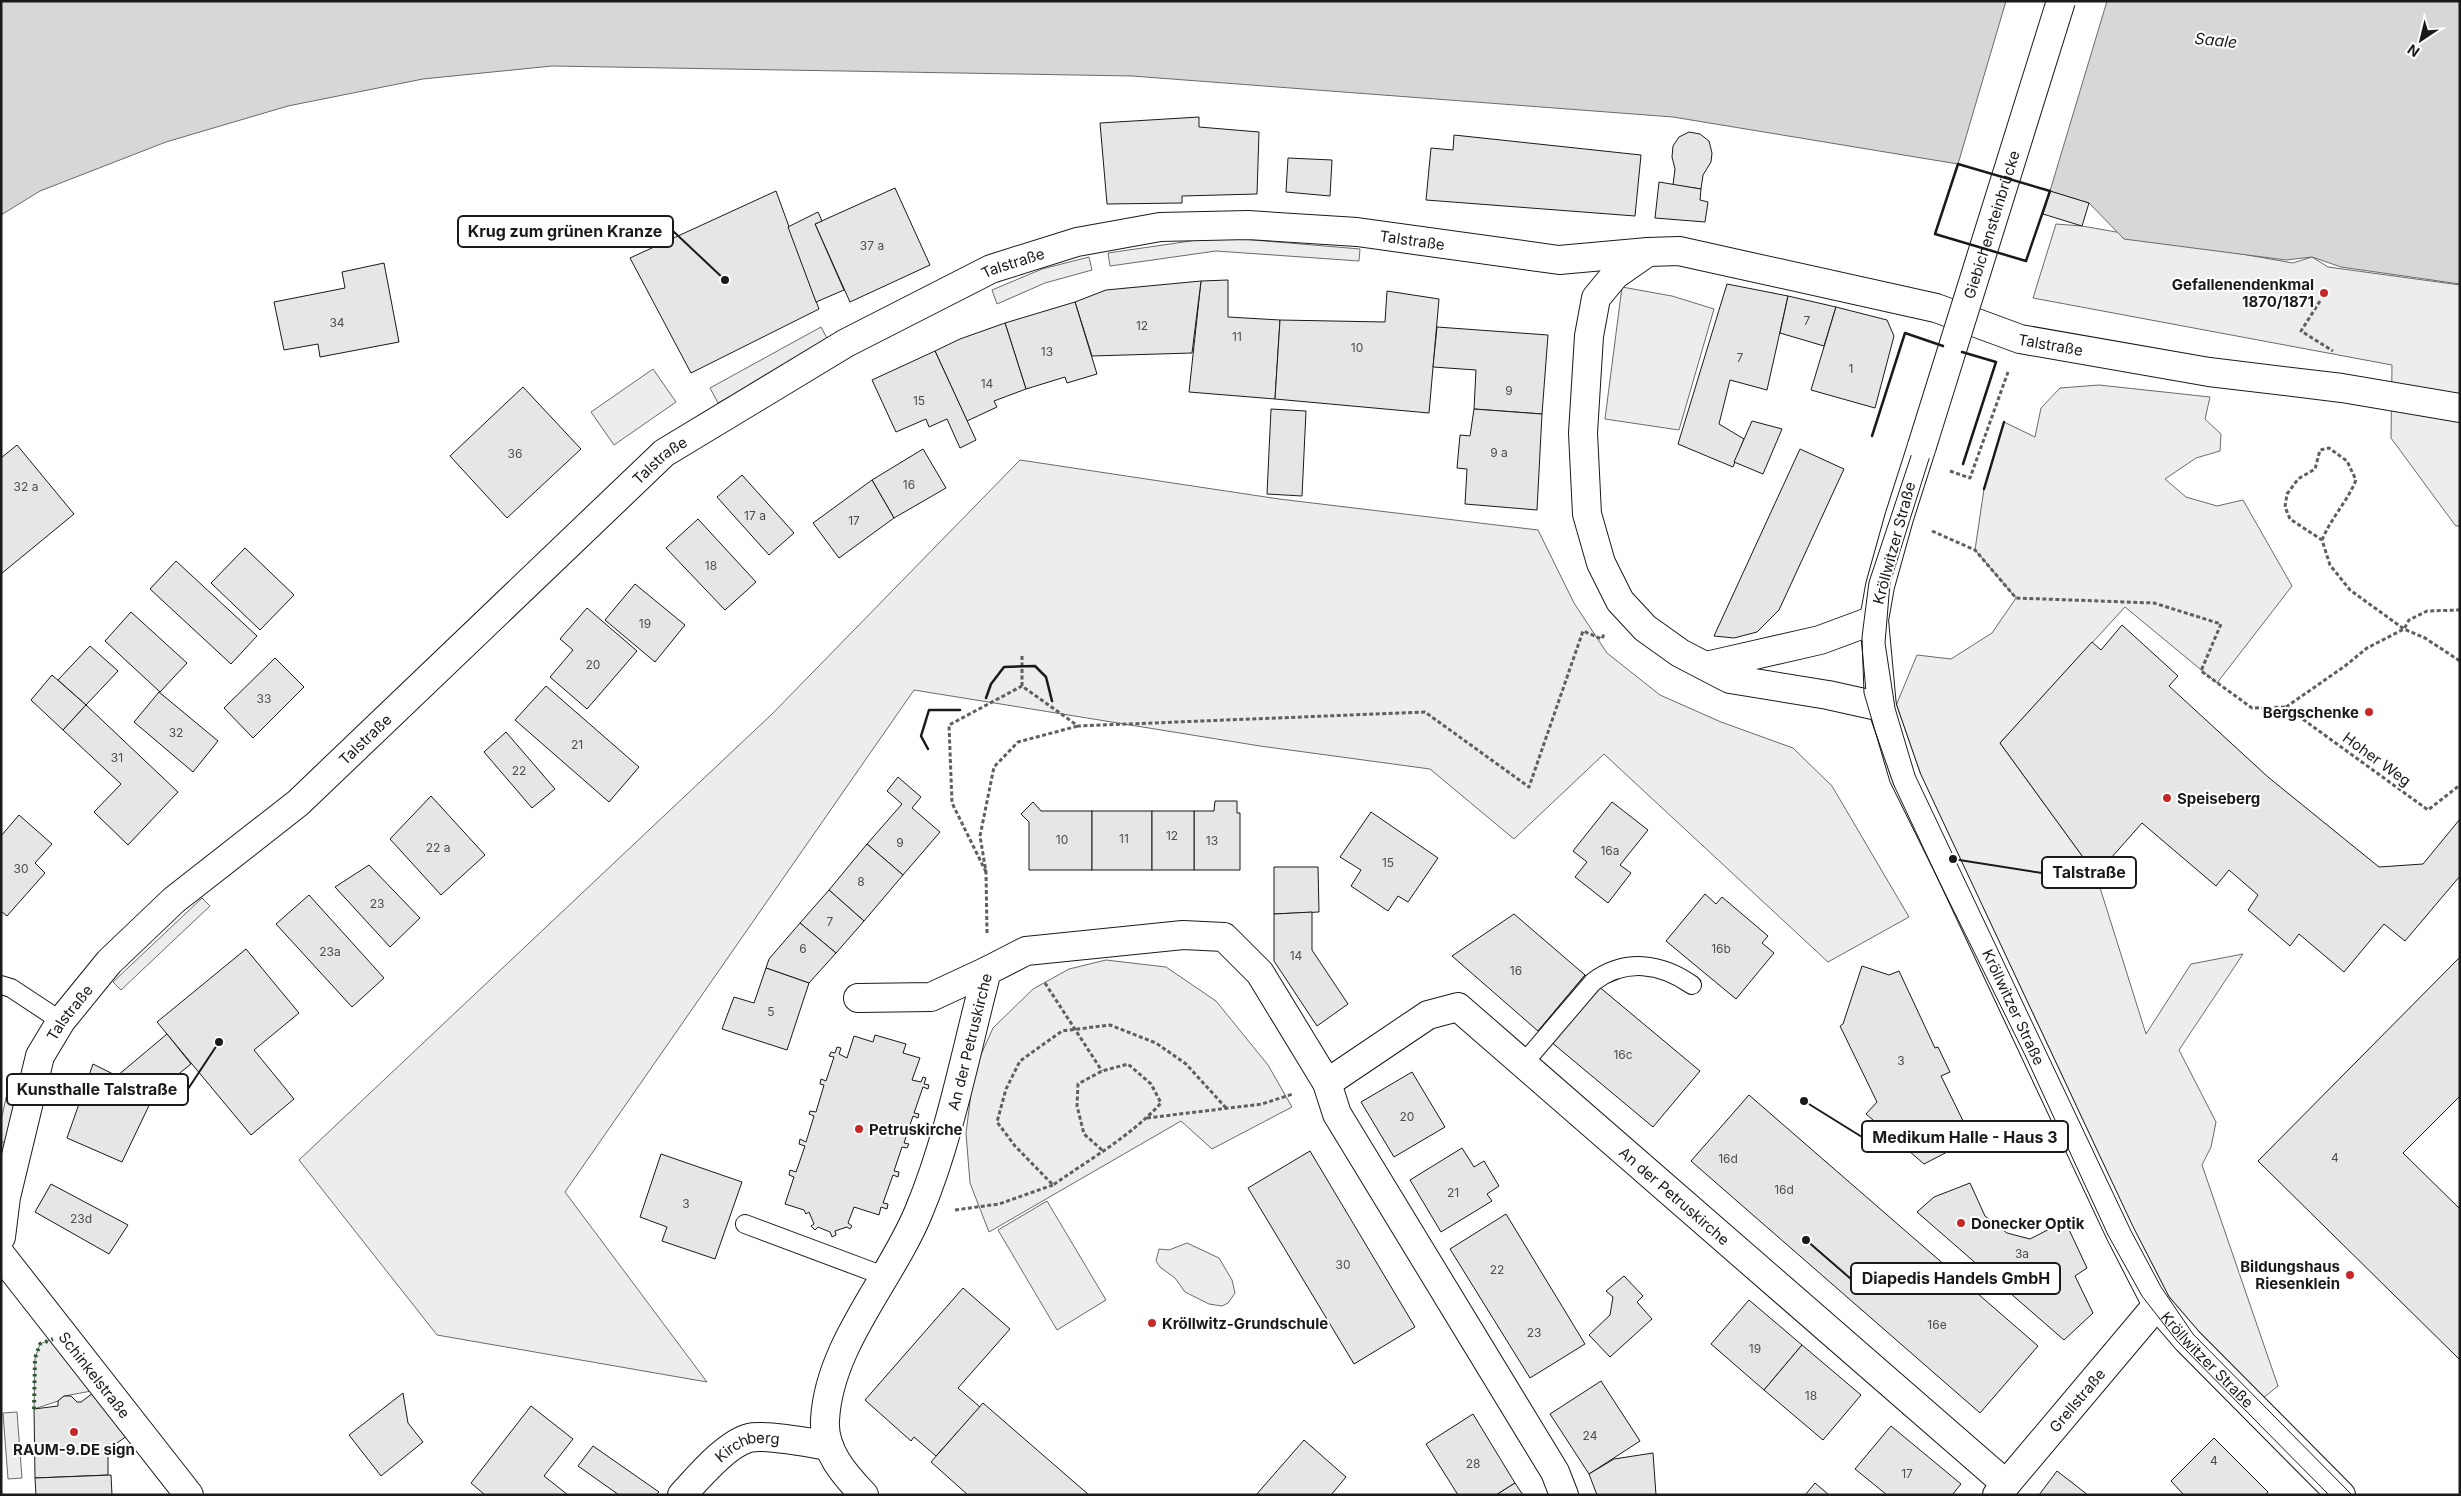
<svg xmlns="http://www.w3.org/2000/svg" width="2461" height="1496" font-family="Inter,sans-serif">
	<rect width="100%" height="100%" fill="#fff"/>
	<g fill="#ededed" stroke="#6a6a6a">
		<path d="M2056,224l26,2 211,37 19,-6 16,10 132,18v242l-5,-2 -64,-87 1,-73 -359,-67z"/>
		<path d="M1218,237l142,12 -1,12 -143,-10 -106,15 -2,-13z"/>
		<path d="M1089,257l3,13 -47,13 -48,21 -5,-14 50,-21z"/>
		<path d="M1622,287l50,9 42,13 -35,121 -74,-11z"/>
		<path d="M821,327l8,15 -111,61 -8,-15z"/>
		<path d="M653,369l23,33 -62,43 -23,-33z"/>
		<path d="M2099,385l111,12 -5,22 16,15 -1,17 -24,7 -31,21 21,18 31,9 26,-6 49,86 -75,97 -92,-76 -125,136 96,132 50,159 45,-70 52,-10 -64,96 37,72 -5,25 -9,18 76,221 -20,16 -65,-68 -32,-47 -246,-512 -20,-67 22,-53 34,4 41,-26 24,-35 -41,-48 9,-61 20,-67 31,15 6,-29 19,-20z"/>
		<path d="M1020,460l259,39 259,31 36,73 33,50 53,42 61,27 72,26 39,38 77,131 -81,45 -224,-208 -90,85 -84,-70 -170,-23 -346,-56 -349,502 142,190 -270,-47 -138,-175 473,-446z"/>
		<path d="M202,898l8,8 -89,84 -8,-8z"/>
		<path d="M1106,960l60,7 50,34 52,64 24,42 -80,42 -31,-28 -192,111 -19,-49 -4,-50 8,-63 19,-42 40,-39 36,-20z"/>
		<path d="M11,1075l10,3 -14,65 -6,-1v-21z"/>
		<path d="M1047,1201l59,99 -49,30 -59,-100z"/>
		<path d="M1187,1243l32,15 13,22 3,13 -7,10 -6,3 -13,-2 -24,-12 -10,-14 -15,-11 -4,-6 3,-12 10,1z"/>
		<path d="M55,1338l42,52 -33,6 -6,5 -24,8 1,-51 5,-14z"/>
		<path d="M17,1412l5,66 -14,1 -5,-66z"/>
	</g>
	<path fill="#d7d7d7" stroke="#6a6a6a" d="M1,1h2459v283l-119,-17 -29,-10 -26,3 -162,-21 -35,-36 -131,-39 -285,-47 -541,-41 -580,-10 -129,13 -135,27 -122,36 -126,49 -39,24z"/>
	<path fill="#fff" stroke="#6a6a6a" d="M2006,1h101l-57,190 -92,-27z"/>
	<g fill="#e6e6e6" stroke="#1a1a1a">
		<path d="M1199,117v10l60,5 -2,62 -75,2v7l-75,1 -7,-81z"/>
		<path d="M1689,132l11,2 9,7 3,12 -1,9 -8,13 -2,14 -28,-4 2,-16 -3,-12 1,-11 6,-9z"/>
		<path d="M1454,135l187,20 -6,61 -209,-16 5,-52 22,2z"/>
		<path d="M1288,158l44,2 -2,36 -44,-4z"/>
		<path d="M1659,182l42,7 -1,11 8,2 -3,20 -50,-4z"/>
		<path d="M895,188l35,77 -80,37 -35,-78z"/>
		<path d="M776,191l43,118 -128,64 -61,-115z"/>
		<path d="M2050,191l39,12 -7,23 -39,-12z"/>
		<path d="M818,212l4,9 -7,3 29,66 -28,12 -28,-75z"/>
		<path d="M384,263l15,79 -79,15 -2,-13 -34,6 -10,-48 71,-14 -3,-16z"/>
		<path d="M1228,280v37l52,3 -5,79 -86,-7 12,-111z"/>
		<path d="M1201,281l-9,72 -100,3 -17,-54 31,-12z"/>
		<path d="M1727,284l61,12 -21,94 -37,-10 -11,44 25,15 -11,28 -55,-23z"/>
		<path d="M1387,291l52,8 -10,114 -154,-14 5,-79 105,2z"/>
		<path d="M1788,296l48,11 -12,39 -44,-13z"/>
		<path d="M1075,302l22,72 -30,9 -2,-6 -39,12 -21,-66z"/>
		<path d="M1836,307l51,13 7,16 -19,72 -64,-18z"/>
		<path d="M1005,323l21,66 -32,12 3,6 -30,14 -32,-70 25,-12z"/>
		<path d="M1437,327l111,8 -6,79 -68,-5 2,-39 -43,-3z"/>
		<path d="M935,351l41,89 -16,8 -13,-29 -18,8 -3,-8 -30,13 -24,-52z"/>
		<path d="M523,387l58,62 -74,69 -57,-62z"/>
		<path d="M1271,409l35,2 -4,85 -35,-2z"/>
		<path d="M1474,409l68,5 -5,96 -72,-6 2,-35 -10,-1 3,-33 10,1z"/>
		<path d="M1752,421l30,8 -19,45 -29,-12z"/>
		<path d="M17,445l57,69 -73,60v-116z"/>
		<path d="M923,449l23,39 -52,30 -22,-38z"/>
		<path d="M1800,449l44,20 -65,141 -22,22 -23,6 -20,-2z"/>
		<path d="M742,475l52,58 -25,22 -52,-58z"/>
		<path d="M872,480l22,38 -55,40 -26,-35z"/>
		<path d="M698,519l58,63 -31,28 -59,-62z"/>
		<path d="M245,548l49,47 -34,35 -49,-47z"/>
		<path d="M176,561l81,75 -26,28 -81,-75z"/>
		<path d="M635,584l50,41 -30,37 -50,-42z"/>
		<path d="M587,608l50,43 -50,58 -37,-32 23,-27 -13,-11z"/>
		<path d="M131,612l56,51 -27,29 -55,-51z"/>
		<path d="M2122,625l56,51 -9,10 99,91 111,90 44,-3 37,-45v57l-55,65 -21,-17 -40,48 -45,-38 -9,12 -42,-36 10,-15 -29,-25 -13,16 -74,-63 -46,52 -96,-132 92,-101 9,8z"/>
		<path d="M90,646l28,25 -32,34 -28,-25z"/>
		<path d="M275,658l29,29 -51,51 -29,-30z"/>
		<path d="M52,675l34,30 -23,25 -32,-30z"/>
		<path d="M546,686l93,81 -30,35 -94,-82z"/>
		<path d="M159,692l59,49 -25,31 -59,-50z"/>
		<path d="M86,705l92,87 -50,53 -34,-33 27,-28 -58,-54z"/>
		<path d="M506,732l49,57 -23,19 -48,-56z"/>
		<path d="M898,777l23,20 -9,11 28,24 -37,43 -36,-31 35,-40 -15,-13z"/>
		<path d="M431,796l54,59 -44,40 -51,-56z"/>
		<path d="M1215,801h22v12h3v57h-46v-59h20z"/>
		<path d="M1033,802l8,9h51v59h-63v-48l-8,-8z"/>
		<path d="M1612,802l36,28 -28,35 11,8 -23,30 -33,-26 12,-15 -14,-11z"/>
		<rect x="1092" y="811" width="60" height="59"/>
		<rect x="1152" y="811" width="42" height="59"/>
		<path d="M1371,812l67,46 -30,44 -10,-6 -10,15 -37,-25 10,-16 -21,-13z"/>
		<path d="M19,815l33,29 -17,19 10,10 -38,43 -6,-5v-75z"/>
		<path d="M867,844l36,31 -39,46 -35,-31z"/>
		<path d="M369,865l51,53 -30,29 -55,-60z"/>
		<path d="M1274,867h44l1,45 -45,2z"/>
		<path d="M829,890l35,31 -28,32 -36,-30z"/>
		<path d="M1705,894l11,10 6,-7 46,39 -6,7 12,10 -38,46 -70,-58z"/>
		<path d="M309,895l75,83 -32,29 -76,-83z"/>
		<path d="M1312,912v38l36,54 -31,22 -43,-65v-47z"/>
		<path d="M1514,914l71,61 -47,56 -86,-75z"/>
		<path d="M800,923l36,30 -27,30 -43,-15 3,-9z"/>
		<path d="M246,949l53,64 -45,37 40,49 -43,36 -94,-113z"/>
		<path d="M2460,957v139l-57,57 57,56v151l-202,-199z"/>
		<path d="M1862,966l27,9 10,-4 36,77 3,-1 12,25 -9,4 30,61 -21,10 1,3 -27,14 -58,-50 11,-12 -37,-76 3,-2z"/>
		<path d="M766,968l43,15 -22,67 -65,-21 12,-32 20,6z"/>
		<path d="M1585,975l115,96 -47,56 -115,-96z"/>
		<path d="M167,1034l24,30 -36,29 -33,69 -55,-24 26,-74 24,12z"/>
		<path d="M875,1035l31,9 -3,9 17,5 -8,22 9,2 2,-5 3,1 -2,6 5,1 -1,4 -5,-2 -9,26 5,1 -1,4 -5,-2 -9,27 5,1 -2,4 -5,-1 -8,24 5,1 -1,5 -5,-2 -10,28 5,1 -1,5 -6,-2 -2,8 -25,-8 -6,16 4,3 -2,3 -3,-2 -12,4 1,4 -4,2 -2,-5 -12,-5 -3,3 -4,-4 3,-2 -5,-12 -3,2 -2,-4 -19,-6 9,-27 -5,-2 1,-5 6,2 9,-26 -6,-2 1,-5 6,3 8,-26 -5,-2 1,-3 6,1 8,-27 -4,-1 1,-5 5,2 8,-24 -5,-1 2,-4 4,1 2,-6 4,1 -2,6 8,4 7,-22 19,6z"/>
		<path d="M1412,1072l33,55 -51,30 -33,-55z"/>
		<path d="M1749,1095l289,251 -58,67 -289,-252z"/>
		<path d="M1462,1148l12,19 10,-6 15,25 -12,8 5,7 -51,31 -31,-52z"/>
		<path d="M1310,1151l105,176 -61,37 -106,-176z"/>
		<path d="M661,1154l81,28 -27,77 -53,-18 5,-14 -27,-10z"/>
		<path d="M1970,1183l15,33 22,17 23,6 35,-18 22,47 -12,8 18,37 -29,27 -147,-128 17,-15z"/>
		<path d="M51,1184l77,41 -19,29 -74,-42z"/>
		<path d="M1506,1214l79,130 -55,34 -80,-129z"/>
		<path d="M1624,1276l19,20 -6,6 15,17 -42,38 -21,-22 21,-20 3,-18 -7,-6z"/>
		<path d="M963,1288l47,41 -52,59 22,19 -44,49 -22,-19 -3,4 -46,-41z"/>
		<path d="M1749,1300l53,45 -38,45 -53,-46z"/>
		<path d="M1802,1345l59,50 -38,45 -59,-50z"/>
		<path d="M1601,1381l39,60 -51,33 -39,-60z"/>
		<path d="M97,1390l33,44 -22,15v26l-73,3 -1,-69 24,-3v-5l6,-5h7l6,6h4z"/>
		<path d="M403,1393l5,30 15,19 -42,34 -32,-41z"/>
		<path d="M983,1403l106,92h-121l-37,-33z"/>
		<path d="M531,1406l42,33 -29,37 24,19h-83l-14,-12z"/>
		<path d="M1473,1414l42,69 -19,12h-38l-32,-51z"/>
		<path d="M1891,1426l70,58 -9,11h-65l-32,-26z"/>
		<path d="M2214,1438l54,54 -2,3h-82l-13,-14z"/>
		<path d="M1304,1440l42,37 -15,18h-75z"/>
		<path d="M593,1446l66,46 -3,3h-37l-41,-29z"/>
		<path d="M1653,1453l3,42h-59l-8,-21 25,-15z"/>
		<path d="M2057,1471l31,24h-49z"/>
		<path d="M111,1475l1,20h-76l-1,-17z"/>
		<path d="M1515,1483l8,12h-27z"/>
		<path d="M1815,1483l14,12h-24z"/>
	</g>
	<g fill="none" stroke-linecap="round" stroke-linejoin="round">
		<defs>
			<g id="service">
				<path d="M1,985l10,3 50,33"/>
				<path d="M1523,1064l70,-82c32,-24 68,-19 99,3"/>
				<path d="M745,1224l139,52"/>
			</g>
			<g id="minor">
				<path d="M858,998l73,-1 56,-26"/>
				<path id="s1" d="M1327,1083l101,-68 30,-8 548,477"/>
				<path id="s2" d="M1,1237l5,-40 34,-141 21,-35 48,-59 65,-62 124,-97 366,-350 182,-110 145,-74 86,-27 83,-15 88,-2 109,7 202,28 89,-8"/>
				<path id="s3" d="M1,1255l188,240"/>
				<path id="s4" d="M682,1495c16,-17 44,-51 67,-57 15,-4 63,5 80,8"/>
				<path id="s5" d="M864,1495c-19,-20 -41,-44 -39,-75 4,-76 66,-140 94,-209 31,-74 47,-161 68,-240l39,-20 157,-16 41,2 36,36 67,110 10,31 218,358 9,23"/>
				<path id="s6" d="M1997,1495l160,-190"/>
			</g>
			<g id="tertiary">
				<path d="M1706,666l114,-26 54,-20"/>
				<path id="s7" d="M1882,707l-54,-12 -98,-16 -50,-26 -35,-25 -25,-27 -19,-38 -14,-49 -4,-81 6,-97 7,-38 19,-23 33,-23 31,-1 257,57 84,31 189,33 133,16 118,20"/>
			</g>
			<g id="secondary">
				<path id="s8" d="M1922,446l-23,72 -19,68 -6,34 8,87 25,72 213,454 37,72 31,36 153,154"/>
			</g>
		</defs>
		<use href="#service" stroke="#1a1a1a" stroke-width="20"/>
		<use href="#minor" stroke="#1a1a1a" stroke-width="30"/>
		<use href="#tertiary" stroke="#1a1a1a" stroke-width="30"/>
		<use href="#secondary" stroke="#1a1a1a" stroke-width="30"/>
		<g stroke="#5f5f5f" stroke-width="3" stroke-dasharray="4 2.5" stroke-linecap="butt">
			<path d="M2320,301l-19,30 32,20"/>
			<path d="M1950,471l20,7 38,-106"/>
			<path d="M1932,531l43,19 41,48 138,5 67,21 -20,47 51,37 34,-1 142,103 32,-25"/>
			<path d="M2322,540c9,-22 25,-38 34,-60l-9,-19 -18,-13 -9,2 -5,19 -17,10 -11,15 -2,13 5,12 32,21 8,25 20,25 54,39 21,9 35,23"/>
			<path d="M1022,686v-30"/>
			<path d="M2286,707l59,-41 22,-18 37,-19 5,-9 18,-9 33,-1"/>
			<path d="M986,872l-34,-69 -3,-78 73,-39 56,40 347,-14 104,75 54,-156 19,8 2,-5"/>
			<path d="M987,933l-1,-61 -6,-36 14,-69 24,-25 60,-16"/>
			<path d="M1045,983l57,88"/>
			<path d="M1147,1118l115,-14 31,-10"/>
			<path d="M1102,1150l-18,-16 -7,-28 1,-22 24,-13 26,-7 23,20 10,19c-30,33 -71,56 -108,82l-38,-39 -18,-24 9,-33 14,-28 42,-30 48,-6 46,18 30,21 41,45"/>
			<path d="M955,1210l44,-6 54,-19"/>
		</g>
		<use href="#service" stroke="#fff" stroke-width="18"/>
		<use href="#minor" stroke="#fff" stroke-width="28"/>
		<use href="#tertiary" stroke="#fff" stroke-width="28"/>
		<use href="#secondary" stroke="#fff" stroke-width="28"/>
		<g stroke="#1a1a1a" stroke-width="1">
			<path d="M2051,1l-115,380 -67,201 -7,55 2,56 26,89 136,275 82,178 34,61 35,45 152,154"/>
			<path d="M2073,1l-183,582 -5,60 10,65 20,67 216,456 30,56 32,47 159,161"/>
		</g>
		<defs>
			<g id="secondary-bridge">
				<path id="s9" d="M1922,446l139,-445"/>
			</g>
		</defs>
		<use href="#secondary-bridge" stroke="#1a1a1a" stroke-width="30" stroke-linecap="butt"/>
		<use href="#secondary-bridge" stroke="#fff" stroke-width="28"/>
		<path stroke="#2b5a34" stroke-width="4" stroke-dasharray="2.5 4" stroke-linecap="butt" d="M34,1409l1,-51 5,-14 13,-5"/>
		<g stroke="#1a1a1a" stroke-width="2.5">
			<path d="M1958,164l92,27 -24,70 -91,-27z"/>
			<path d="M1962,352l34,10 -33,102"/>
			<path d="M1872,436l33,-103 38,13"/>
			<path d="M1984,489l20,-67"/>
			<path d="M986,698l5,-14 13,-17 31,-1 11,11 6,24"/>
			<path d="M928,749l-7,-13 8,-26h31"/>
		</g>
	</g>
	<g fill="#c62828" stroke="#fff" stroke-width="2">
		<circle cx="2324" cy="293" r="5"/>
		<circle cx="2369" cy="712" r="5"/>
		<circle cx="2167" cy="798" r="5"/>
		<circle cx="859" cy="1129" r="5"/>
		<circle cx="1961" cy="1223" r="5"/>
		<circle cx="2350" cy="1275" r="5"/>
		<circle cx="1152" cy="1323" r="5"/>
		<circle cx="74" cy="1432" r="5"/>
	</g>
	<g text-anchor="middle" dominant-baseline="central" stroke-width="4" stroke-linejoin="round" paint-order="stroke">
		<g font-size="12" fill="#4d4d4d">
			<text x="872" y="245">37 a</text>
			<text x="1807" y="320">7</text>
			<text x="337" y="322">34</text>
			<text x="1142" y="325">12</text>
			<text x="1237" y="336">11</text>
			<text x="1357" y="347">10</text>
			<text x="1047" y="351">13</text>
			<text x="1740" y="357">7</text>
			<text x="1851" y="368">1</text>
			<text x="987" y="383">14</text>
			<text x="1509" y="390">9</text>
			<text x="919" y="400">15</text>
			<text x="1499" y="452">9 a</text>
			<text x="515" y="453">36</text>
			<text x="909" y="484">16</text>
			<text x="26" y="486">32 a</text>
			<text x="755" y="515">17 a</text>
			<text x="854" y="520">17</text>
			<text x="711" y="565">18</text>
			<text x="645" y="623">19</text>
			<text x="593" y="664">20</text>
			<text x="264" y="698">33</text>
			<text x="176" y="732">32</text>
			<text x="577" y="744">21</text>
			<text x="117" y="757">31</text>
			<text x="519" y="770">22</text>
			<text x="1172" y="835">12</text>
			<text x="1124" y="838">11</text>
			<text x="1062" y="839">10</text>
			<text x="1212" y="840">13</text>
			<text x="900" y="842">9</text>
			<text x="438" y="847">22 a</text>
			<text x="1610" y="850">16a</text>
			<text x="1388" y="862">15</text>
			<text x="21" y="868">30</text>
			<text x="861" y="881">8</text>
			<text x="377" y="903">23</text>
			<text x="830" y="921">7</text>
			<text x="803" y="948">6</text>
			<text x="1721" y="948">16b</text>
			<text x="330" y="951">23a</text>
			<text x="1296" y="955">14</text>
			<text x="1516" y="970">16</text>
			<text x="771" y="1011">5</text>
			<text x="1623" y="1054">16c</text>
			<text x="1901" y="1060">3</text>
			<text x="1407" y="1116">20</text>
			<text x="2335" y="1157">4</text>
			<text x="1728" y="1158">16d</text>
			<text x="1784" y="1189">16d</text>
			<text x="1453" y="1192">21</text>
			<text x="686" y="1203">3</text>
			<text x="81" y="1218">23d</text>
			<text x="2022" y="1253">3a</text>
			<text x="1343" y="1264">30</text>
			<text x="1497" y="1269">22</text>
			<text x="1937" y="1324">16e</text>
			<text x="1534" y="1332">23</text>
			<text x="1755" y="1348">19</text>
			<text x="1811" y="1395">18</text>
			<text x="1590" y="1435">24</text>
			<text x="2214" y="1460">4</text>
			<text x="1473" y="1463">28</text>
			<text x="1907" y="1473">17</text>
		</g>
		<g font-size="15" fill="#1a1a1a" stroke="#fff">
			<text stroke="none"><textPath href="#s9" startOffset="232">Giebichensteinbrücke</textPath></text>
			<text stroke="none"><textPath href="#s2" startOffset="1859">Talstraße</textPath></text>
			<text stroke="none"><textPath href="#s2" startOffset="1454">Talstraße</textPath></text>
			<text stroke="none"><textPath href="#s7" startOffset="1086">Talstraße</textPath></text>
			<text stroke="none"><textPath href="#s2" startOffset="1048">Talstraße</textPath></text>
			<text transform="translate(1894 543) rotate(-75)">Kröllwitzer Straße</text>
			<text stroke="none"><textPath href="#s2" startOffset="642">Talstraße</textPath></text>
			<text transform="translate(2377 759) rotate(36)">Hoher Weg</text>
			<text stroke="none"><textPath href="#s8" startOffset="596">Kröllwitzer Straße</textPath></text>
			<text stroke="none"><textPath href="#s2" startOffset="238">Talstraße</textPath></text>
			<text stroke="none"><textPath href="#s5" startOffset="495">An der Petruskirche</textPath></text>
			<text stroke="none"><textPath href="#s1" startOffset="440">An der Petruskirche</textPath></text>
			<text stroke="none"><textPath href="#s8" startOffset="1001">Kröllwitzer Straße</textPath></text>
			<text stroke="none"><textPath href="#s3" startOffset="152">Schinkelstraße</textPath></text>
			<text stroke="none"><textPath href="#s6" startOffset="124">Grellstraße</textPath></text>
			<text stroke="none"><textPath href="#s4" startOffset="85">Kirchberg</textPath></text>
		</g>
		<g font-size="15" font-weight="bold" fill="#1a1a1a" stroke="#fff" text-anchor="start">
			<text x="2314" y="284" text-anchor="end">Gefallenendenkmal<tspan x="2314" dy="17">1870/1871</tspan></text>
			<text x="2359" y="712" text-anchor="end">Bergschenke</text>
			<text x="2177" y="798">Speiseberg</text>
			<text x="869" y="1129">Petruskirche</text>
			<text x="1971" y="1223">Donecker Optik</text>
			<text x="2340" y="1266" text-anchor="end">Bildungshaus<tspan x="2340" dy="17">Riesenklein</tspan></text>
			<text x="1162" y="1323">Kröllwitz-Grundschule</text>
			<text x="74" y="1449" text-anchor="middle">RAUM-9.DE sign</text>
		</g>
		<g font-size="16" font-style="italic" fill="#1a1a1a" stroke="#fff">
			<text transform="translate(2216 40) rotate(6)">Saale</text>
		</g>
	</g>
	<path fill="none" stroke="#1a1a1a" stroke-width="2" d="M725 280L673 231M1953 859L2042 873M219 1042L188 1089M1804 1101L1862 1137M1806 1240L1851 1279"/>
	<g fill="#1a1a1a" stroke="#fff" stroke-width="2">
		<circle cx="725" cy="280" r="5"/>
		<circle cx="1953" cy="859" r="5"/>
		<circle cx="219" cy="1042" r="5"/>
		<circle cx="1804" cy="1101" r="5"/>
		<circle cx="1806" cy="1240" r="5"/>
	</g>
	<g fill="#fff" stroke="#1a1a1a" stroke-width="2">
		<rect x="458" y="216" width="215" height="31" rx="5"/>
		<rect x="2042" y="857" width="94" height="31" rx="5"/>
		<rect x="7" y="1074" width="181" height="31" rx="5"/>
		<rect x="1862" y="1121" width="206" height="31" rx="5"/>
		<rect x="1851" y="1263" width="209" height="31" rx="5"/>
	</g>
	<g font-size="16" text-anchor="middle" font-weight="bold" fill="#1a1a1a">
		<text x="565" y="237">Krug zum grünen Kranze</text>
		<text x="2089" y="878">Talstraße</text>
		<text x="97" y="1095">Kunsthalle Talstraße</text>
		<text x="1965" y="1143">Medikum Halle - Haus 3</text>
		<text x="1956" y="1284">Diapedis Handels GmbH</text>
	</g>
	<rect width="2461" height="1496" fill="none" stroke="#1a1a1a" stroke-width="5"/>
	<g transform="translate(2421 40) rotate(215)" stroke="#ffffff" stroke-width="4" paint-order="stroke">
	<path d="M0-4L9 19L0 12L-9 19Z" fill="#1a1a1a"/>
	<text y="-8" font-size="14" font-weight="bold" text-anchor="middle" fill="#1a1a1a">N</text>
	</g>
</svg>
